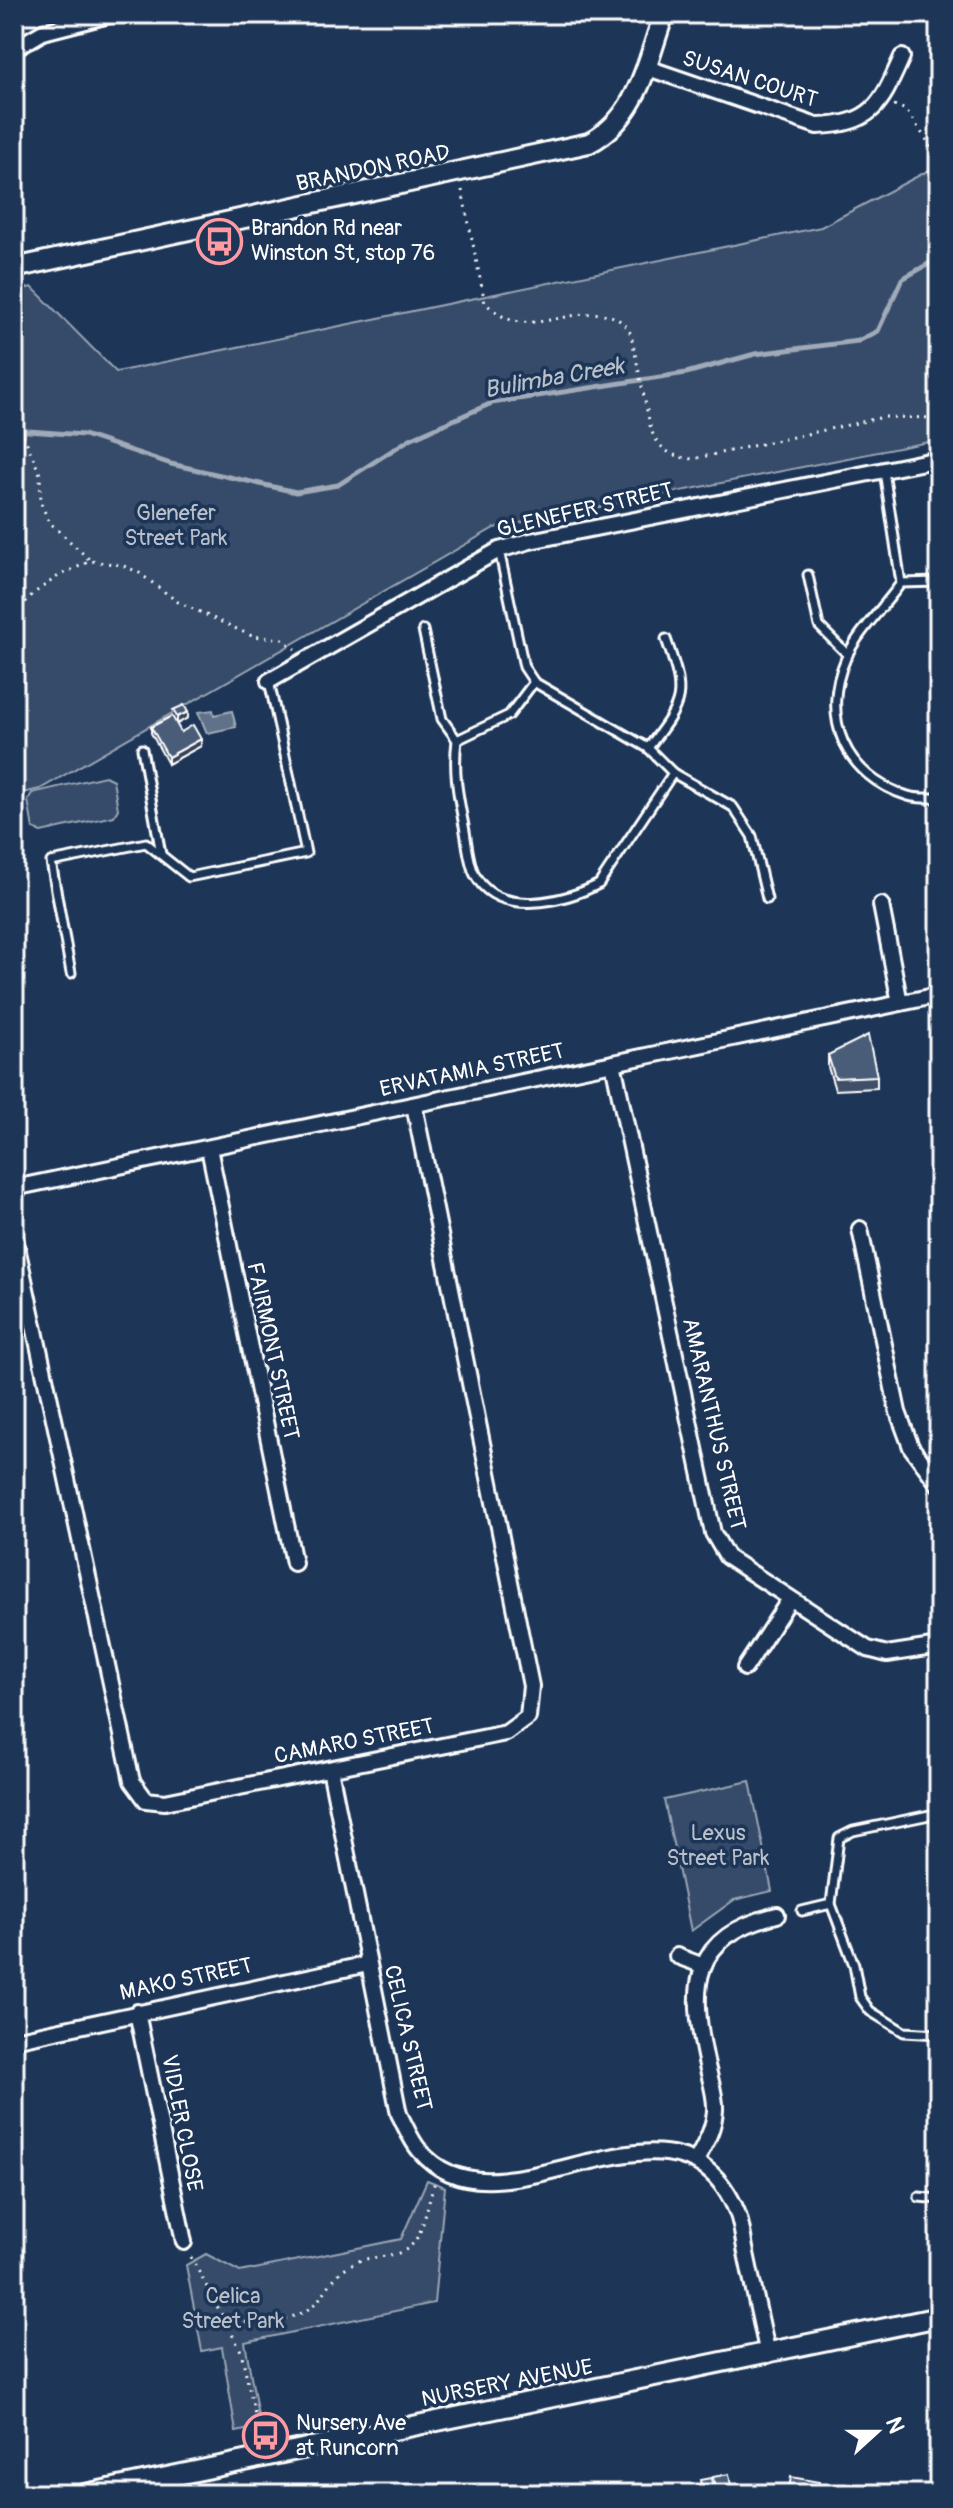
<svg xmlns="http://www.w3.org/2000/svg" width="953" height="2508" font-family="Pangolin,sans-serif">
	<rect width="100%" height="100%" fill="#1d3557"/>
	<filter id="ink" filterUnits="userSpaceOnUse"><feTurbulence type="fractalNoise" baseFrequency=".0125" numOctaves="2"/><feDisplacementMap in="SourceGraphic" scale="16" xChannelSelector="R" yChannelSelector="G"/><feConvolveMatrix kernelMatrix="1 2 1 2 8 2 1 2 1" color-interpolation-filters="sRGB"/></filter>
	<g filter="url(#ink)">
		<g fill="#364b69" stroke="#9aa5b4" stroke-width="2">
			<path d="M939,165v275l-445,88 -454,261 -26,6v-504l18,-4 84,85 705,-145z"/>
			<path d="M105,776l8,4 5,29 -4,7 -73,16 -8,-3 -5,-29 4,-7z"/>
			<path d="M750,1781l22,110 -38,9 -43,31 -27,-131z"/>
			<path d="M427,2180l18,7 -11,116 -189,39 15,85 -24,5 -14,-85 -20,4 -16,-86 20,-11 34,18 161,-33z"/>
		</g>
		<path fill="#617289" stroke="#a0aab8" stroke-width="2" d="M213,710l1,5 18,-4 4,16 -29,6 -9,-21z"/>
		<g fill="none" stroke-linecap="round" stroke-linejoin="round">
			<g stroke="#a0aab8" stroke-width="5">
				<path d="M14,430l70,5 87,29 125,28 42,-7 72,-46 82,-36 194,-30 69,-19 103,-13 20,-10 24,-52 37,-21"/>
				<path d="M14,488l10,-58"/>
			</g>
			<defs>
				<g id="service">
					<path d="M884,471l17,112c-17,24 -43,49 -55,75 -26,59 -2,118 62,138 9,3 21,2 31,2"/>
					<path d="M499,550l25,117 10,15 114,66 25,25 60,34 19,29 15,63"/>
					<path d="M808,575l11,51 29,29"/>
					<path d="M901,583l38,-1"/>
					<path d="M423,630l19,89 15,21c-4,31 1,55 7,86 3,14 4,36 11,49 23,43 90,27 124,9l74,-111"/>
					<path d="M457,740l52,-25 25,-33"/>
					<path d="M648,748c37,-48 38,-52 18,-109"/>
					<path d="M142,749l19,105"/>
					<path d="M71,973l-20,-111 95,-19 43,34 117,-24 -37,-172"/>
					<path d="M939,1813l-86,18 -14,7 -8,66 23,61 6,32 10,14 34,21 35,2"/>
					<path d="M802,1911l29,-7"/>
					<path d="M919,2197l20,2"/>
				</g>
				<g id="minor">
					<path d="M14,49l29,-17 70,-18"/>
					<path d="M645,67l172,59c57,-2 64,-22 85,-69"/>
					<path d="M269,681l230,-131 31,-9 409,-82"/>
					<path d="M881,905l19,98"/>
					<path d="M613,1063l100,470 14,24 141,92 19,5 52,-8"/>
					<path d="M209,1148l85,415"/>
					<path d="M14,1188l925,-193"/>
					<path d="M860,1229l38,183 13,35 28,38"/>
					<path d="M14,1233l118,548 14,19 19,2 341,-69 22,-16 3,-31 -117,-581"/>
					<path d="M745,1668l45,-69"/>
					<path d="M330,1769l69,345c6,11 12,27 21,37 80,95 257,-85 317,61 5,12 6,28 9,41 7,34 15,68 22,102"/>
					<path d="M677,1956l24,9"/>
					<path d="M137,2012l47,230"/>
					<path d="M14,2040l354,-76"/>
					<path d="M696,2161c9,-17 18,-32 19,-51 1,-15 -6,-34 -9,-49 -16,-75 -16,-125 71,-146"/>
				</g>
				<g id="tertiary">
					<path d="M14,268l575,-125c49,-25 58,-81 75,-129"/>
					<path d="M85,2494l854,-177"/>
				</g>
			</defs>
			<use href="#service" stroke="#fff" stroke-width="13"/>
			<use href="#minor" stroke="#fff" stroke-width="20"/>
			<use href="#tertiary" stroke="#fff" stroke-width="24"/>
			<g stroke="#fff" stroke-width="3" stroke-dasharray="2 6" stroke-linecap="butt">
				<path d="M894,105l12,5 33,48"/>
				<path d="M462,190l23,113c6,5 14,12 21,15 40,18 99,-30 125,16l20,96c9,20 20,27 42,29l191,-42 55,1"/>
				<path d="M14,413l26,61 1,29 8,19 42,39"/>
				<path d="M14,614l20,-21 26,-18 31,-14 30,4 17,7 40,30 74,34 30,3 13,10"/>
				<path d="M191,2257l50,94 19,87"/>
				<path d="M229,2323c25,-2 63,1 83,-17 17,-14 18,-31 42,-43 16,-8 38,-4 53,-14 18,-12 20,-49 28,-67"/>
			</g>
			<use href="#service" stroke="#1d3557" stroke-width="7"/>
			<use href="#minor" stroke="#1d3557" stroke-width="14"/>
			<use href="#tertiary" stroke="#1d3557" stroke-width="18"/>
		</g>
		<g fill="#405068" stroke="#fff" stroke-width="2">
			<path d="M151,727l30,5 20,14 -33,18 -17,-31z"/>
			<path d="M828,1055l49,21v12l-42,2 -7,-23z"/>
		</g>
		<g fill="#344155" stroke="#fff" stroke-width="2">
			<path d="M188,712v6l-11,6v-7z"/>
			<path d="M201,739v7l-33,18v-7z"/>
		</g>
		<g fill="#4a5d79" stroke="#fff" stroke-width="2">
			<path d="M184,705l4,7 -11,5 -4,-7z"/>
			<path d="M172,716l9,16 12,-7 8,14 -33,18 -17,-30z"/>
			<path d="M868,1035l9,41 -42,2 -7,-23z"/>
			<path d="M729,2474l3,18 -16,2 -3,-17z"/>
			<path d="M791,2477l28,5 -1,12h-30z"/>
			<path d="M711,2478l3,16h-11l-3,-14z"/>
			<path d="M755,2488l2,6h-28z"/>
		</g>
	</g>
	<defs>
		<symbol id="bus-ring" viewBox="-11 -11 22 22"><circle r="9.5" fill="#1d3557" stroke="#ff9aa2" stroke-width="1.5"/><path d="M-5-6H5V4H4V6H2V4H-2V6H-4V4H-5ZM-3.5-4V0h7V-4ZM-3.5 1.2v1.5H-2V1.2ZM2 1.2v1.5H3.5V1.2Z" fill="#ff9aa2"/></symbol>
	</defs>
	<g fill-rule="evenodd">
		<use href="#bus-ring" x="194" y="216" width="51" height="51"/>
		<use href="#bus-ring" x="240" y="2410" width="51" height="51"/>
	</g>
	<g text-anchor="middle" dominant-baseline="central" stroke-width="7" stroke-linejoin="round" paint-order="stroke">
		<g font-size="22" fill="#fff" stroke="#1d3557">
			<text transform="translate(750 79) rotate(18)">SUSAN COURT</text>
			<text transform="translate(373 168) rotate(-12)">BRANDON ROAD</text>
			<text transform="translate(585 510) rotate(-13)">GLENEFER STREET</text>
			<text transform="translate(472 1070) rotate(-12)">ERVATAMIA STREET</text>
			<text transform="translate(273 1351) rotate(78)">FAIRMONT STREET</text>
			<text transform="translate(714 1424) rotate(77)">AMARANTHUS STREET</text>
			<text transform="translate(354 1741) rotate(-11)">CAMARO STREET</text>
			<text transform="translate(186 1979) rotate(-12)">MAKO STREET</text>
			<text transform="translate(408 2038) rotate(77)">CELICA STREET</text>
			<text transform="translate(182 2123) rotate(79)">VIDLER CLOSE</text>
			<text transform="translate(507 2383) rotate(-11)">NURSERY AVENUE</text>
		</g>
		<g font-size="22" fill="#fff" stroke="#1d3557" text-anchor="start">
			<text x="251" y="228">Brandon Rd near<tspan x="251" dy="25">Winston St, stop 76</tspan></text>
			<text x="296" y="2423">Nursery Ave<tspan x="296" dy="25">at Runcorn</tspan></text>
		</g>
		<g font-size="22" fill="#b9c0ca" stroke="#1d3557">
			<text x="176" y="513">Glenefer<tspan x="176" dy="25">Street Park</tspan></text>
			<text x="718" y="1833">Lexus<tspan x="718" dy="25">Street Park</tspan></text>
			<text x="233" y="2296">Celica<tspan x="233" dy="25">Street Park</tspan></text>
		</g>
		<g font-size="24" font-style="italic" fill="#b8c0ca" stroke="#1d3557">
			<text transform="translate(554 378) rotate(-10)">Bulimba Creek</text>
		</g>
	</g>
	<rect width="953" height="2508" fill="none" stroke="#1d3557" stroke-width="48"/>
	<rect x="24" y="24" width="905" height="2460" fill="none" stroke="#fff" stroke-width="3" filter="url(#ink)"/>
	<g transform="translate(877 2432) rotate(69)" stroke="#1d3557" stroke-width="6" paint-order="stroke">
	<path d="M0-6L14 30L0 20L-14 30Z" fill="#ffffff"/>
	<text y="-12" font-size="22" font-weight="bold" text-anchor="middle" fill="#ffffff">N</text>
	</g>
</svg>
